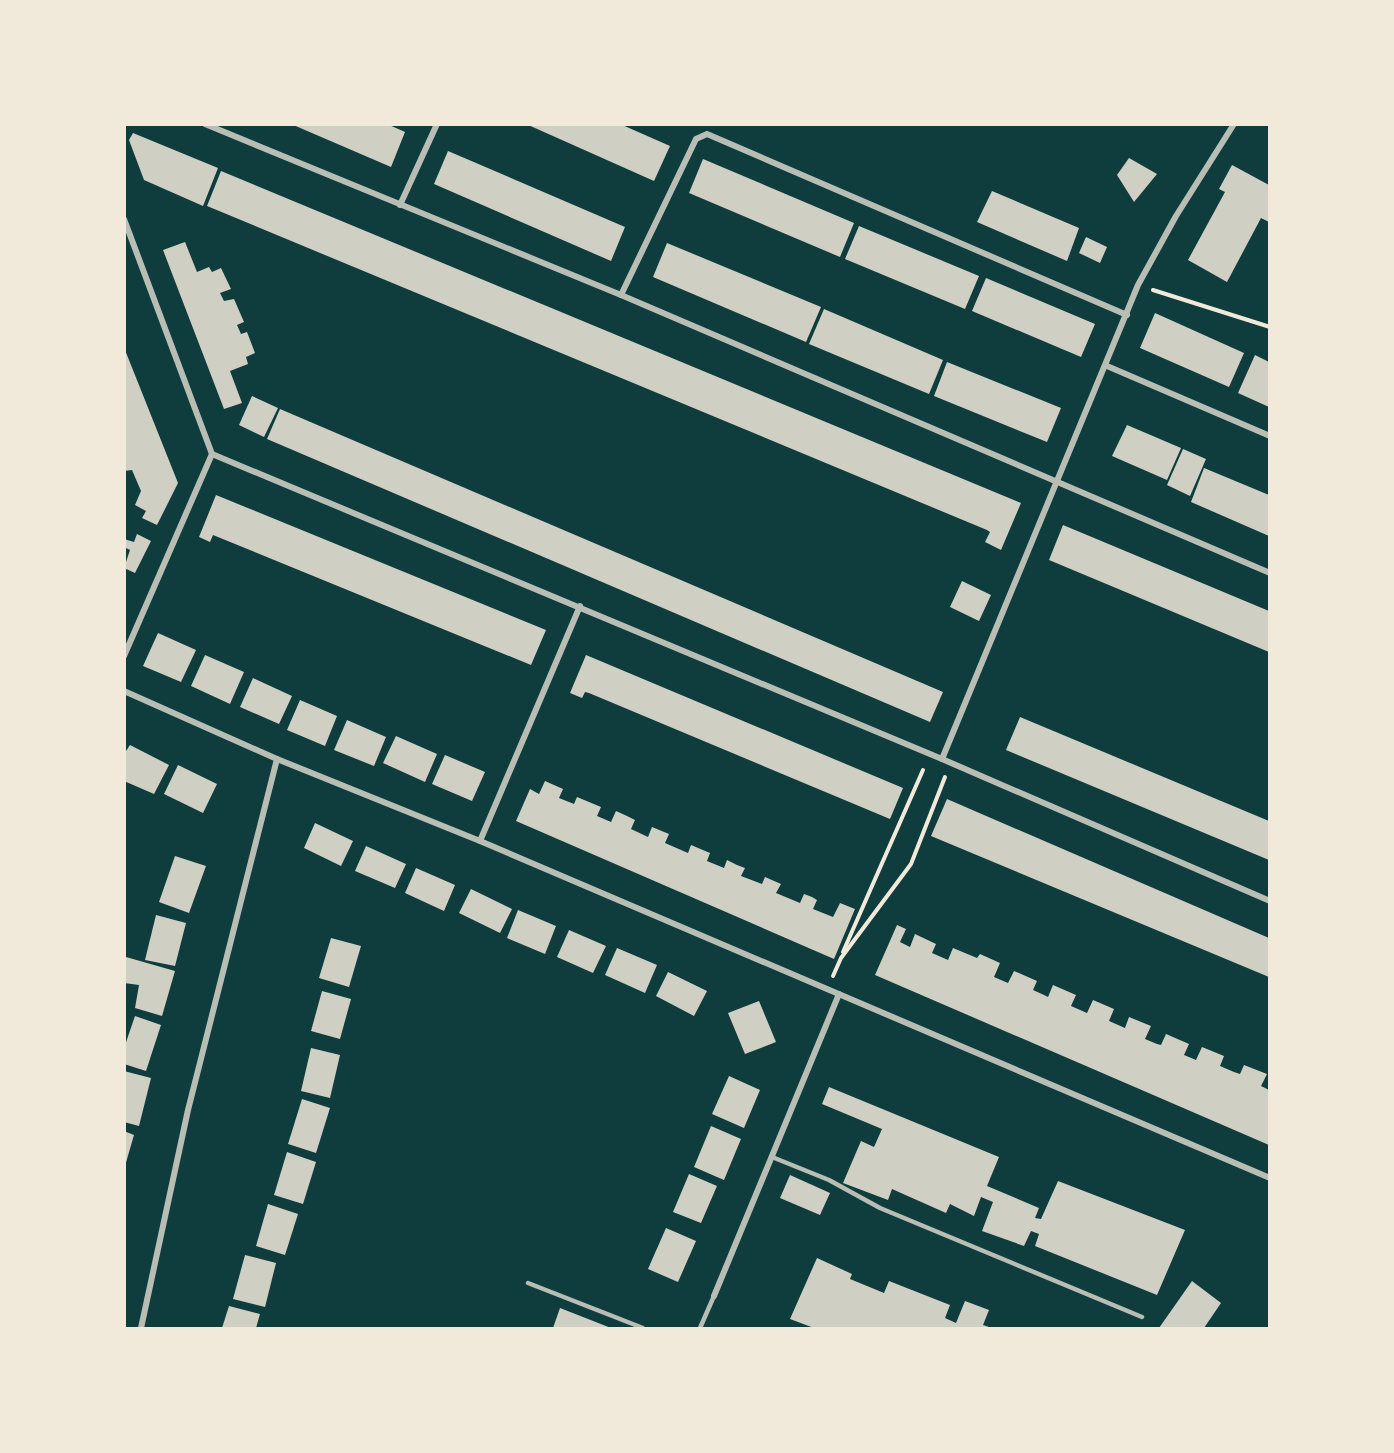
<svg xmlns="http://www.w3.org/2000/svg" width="1394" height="1453" font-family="Overpass,sans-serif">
	<rect width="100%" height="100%" fill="#0f3d3e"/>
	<g fill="#cfcfc3">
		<path d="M291,124h96l18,8 -14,35z"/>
		<path d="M526,124h94l50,22 -16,35z"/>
		<path d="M133,133l85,35 -15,38 -59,-26 -15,-40z"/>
		<path d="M448,151l177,76 -14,34 -177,-77z"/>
		<path d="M1129,158l28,16 -23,28 -17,-27z"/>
		<path d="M703,159l151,64 -14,34 -151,-64z"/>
		<path d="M1232,165l37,20v37l-8,-4 -34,64 -39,-22 37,-68 -6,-3z"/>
		<path d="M221,171l800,332 -20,47 -16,-8 5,-10 -3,-2 -780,-324z"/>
		<path d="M992,191l87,37 -12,33 -90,-39z"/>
		<path d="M859,226l120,50 -14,33 -120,-50z"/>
		<path d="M1086,237l21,10 -7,16 -21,-10z"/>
		<path d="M185,242l12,30 12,-5 3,5 9,-4 10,21 -11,4 4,8 10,-2 10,23 -7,3 4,9 6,-2 8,21 -9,4 2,7 -18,7 12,32 -18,6 -61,-159z"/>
		<path d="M667,243l154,64 -15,35 -153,-65z"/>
		<path d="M986,278l109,46 -14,33 -109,-46z"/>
		<path d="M824,309l119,51 -14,34 -120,-50z"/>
		<path d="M1155,313l89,40 -15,34 -89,-39z"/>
		<path d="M125,350l53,133 -21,42 -15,-7 4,-7 -11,-6 6,-14 -9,-21 -8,1z"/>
		<path d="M1255,355l14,7v45l-31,-14z"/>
		<path d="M947,362l114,46 -14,34 -113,-46z"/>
		<path d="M252,396l26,12 -14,29 -25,-12z"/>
		<path d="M280,409l663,283 -13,30 -663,-283z"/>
		<path d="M1127,425l54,23 -14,32 -55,-24z"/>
		<path d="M1183,449l23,10 -16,37 -23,-11z"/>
		<path d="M1204,468l65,27v41l-78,-34z"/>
		<path d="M216,495l330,135 -15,35 -318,-130 -3,7 -11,-5z"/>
		<path d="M1063,525l206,86v41l-220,-92z"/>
		<path d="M137,534l14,7 -16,32 -11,-5 6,-18 -6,-3v-8l10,3z"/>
		<path d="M962,581l29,14 -12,26 -29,-14z"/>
		<path d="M158,633l38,17 -15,32 -38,-16z"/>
		<path d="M205,655l39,17 -14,32 -39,-18z"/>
		<path d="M586,655l317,133 -13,31 -301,-126 -4,-1 -3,6 -12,-5z"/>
		<path d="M253,678l39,18 -13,28 -39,-17z"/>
		<path d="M300,700l37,16 -12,30 -38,-16z"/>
		<path d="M1020,717l249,104v39l-263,-110z"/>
		<path d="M347,720l39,17 -12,29 -40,-16z"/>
		<path d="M396,736l41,18 -12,28 -42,-19z"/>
		<path d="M130,745l39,20 -15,29 -30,-13v-27z"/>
		<path d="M445,755l40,17 -13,29 -40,-17z"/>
		<path d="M178,765l39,19 -14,29 -39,-19z"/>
		<path d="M545,781l18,8 -4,9 15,6 3,-7 24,10 -4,9 14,6 5,-11 11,5 8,4 -4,9 17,8 4,-10 17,7 -4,9 23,10 3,-8 19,8 -3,8 17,7 3,-8 10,5 8,3 -4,8 21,8 3,-7 16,7 -5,9 24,10 4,-9 8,3 5,3 -4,9 20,8 7,-14 15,6 -21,50 -318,-138 14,-32 9,5z"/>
		<path d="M947,799l322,139v39l-338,-141z"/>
		<path d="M315,823l38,18 -12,25 -37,-18z"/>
		<path d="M366,846l40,18 -11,24 -40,-17z"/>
		<path d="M175,856l31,10 -17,47 -30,-11z"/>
		<path d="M416,868l39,17 -11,26 -39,-18z"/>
		<path d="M471,889l41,20 -12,24 -41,-20z"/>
		<path d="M518,910l38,16 -11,28 -38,-16z"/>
		<path d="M156,915l30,8 -11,43 -30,-6z"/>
		<path d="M897,925l9,4 -6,13 10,5 5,-13 21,10 -4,9 16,7 5,-12 24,10 3,-4 20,9 -6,14 14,6 6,-12 23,10 -4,9 11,5 4,2 5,-12 23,10 -5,11 16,7 6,-13 21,9 -5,12 16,7 4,-11 22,9 -6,13 12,5 4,1 5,-11 23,10 -5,11 12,5 6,-13 22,9 -4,10 14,6 6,2 4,-9 23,9 -6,12 8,4v55l-394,-170z"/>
		<path d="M569,930l37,16 -13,27 -36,-16z"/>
		<path d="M331,938l30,8 -12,41 -30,-9z"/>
		<path d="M617,948l40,17 -12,28 -40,-18z"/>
		<path d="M126,957l49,14 -13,45 -27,-8 4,-23 -15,-2z"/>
		<path d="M668,972l39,19 -13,25 -38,-20z"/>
		<path d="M322,991l29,8 -11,40 -29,-8z"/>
		<path d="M759,1001l17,41 -31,12 -17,-41z"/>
		<path d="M135,1016l26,9 -15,46 -22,-7v-16z"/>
		<path d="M311,1048l29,7 -10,43 -29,-7z"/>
		<path d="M124,1071l27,7 -12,48 -15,-4z"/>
		<path d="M729,1076l31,14 -16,38 -32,-14z"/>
		<path d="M829,1087l170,70 -12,29 52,22 -4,10 6,1 17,-38 127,49 -28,65 -122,-49 4,-12 -8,-3 -7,15 -42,-15 11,-29 -12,-5 -7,19 -24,-12 -4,9 -54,-24 -4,11 -45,-17 18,-42 13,6 8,-18 -60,-25z"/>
		<path d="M302,1099l28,9 -14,45 -28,-9z"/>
		<path d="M711,1126l30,13 -17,41 -30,-13z"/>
		<path d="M124,1131l10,4 -9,31h-1z"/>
		<path d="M287,1152l29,10 -13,42 -29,-9z"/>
		<path d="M689,1174l28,12 -16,37 -28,-11z"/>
		<path d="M790,1175l40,18 -10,22 -40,-17z"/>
		<path d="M268,1204l30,10 -13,41 -29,-9z"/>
		<path d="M666,1228l30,13 -18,41 -30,-13z"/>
		<path d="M245,1255l31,8 -11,44 -32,-8z"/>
		<path d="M817,1258l35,16 -2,5 34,14 5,-12 61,24 -5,13 11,5 9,-22 24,9 -6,15 9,3h-178l-24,-9z"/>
		<path d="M1192,1281l29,22 -17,25h-45z"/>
		<path d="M229,1306l31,8 -4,14h-34z"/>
		<path d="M560,1308l51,20h-58z"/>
	</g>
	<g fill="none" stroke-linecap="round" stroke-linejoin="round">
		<g stroke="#f1e9da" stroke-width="4">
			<path d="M1153,290l117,37"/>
			<path d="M843,952l80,-182"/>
			<path d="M833,976l8,-18 70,-94 34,-87"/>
		</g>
		<g stroke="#b8beb3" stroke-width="4.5">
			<path d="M772,1157l57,23 51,28 262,109"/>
			<path d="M528,1283l115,45"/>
			<path d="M700,1328l14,-32"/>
		</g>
		<g stroke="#b8beb3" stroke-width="6">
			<path d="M205,124l416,171 649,278"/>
			<path d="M400,205l37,-81"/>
			<path d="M124,219l88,235"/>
			<path d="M621,295l75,-156 11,-5 420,181"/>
			<path d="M1107,366l163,70"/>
			<path d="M212,454l730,305 328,142"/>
			<path d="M124,656l88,-202"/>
			<path d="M124,691l153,68 203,82 790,337"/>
			<path d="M942,759l196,-474 38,-69 58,-92"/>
			<path d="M480,841l100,-235"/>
			<path d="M714,1296l125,-302"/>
			<path d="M141,1328l47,-218 89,-351"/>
		</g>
	</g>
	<rect width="1394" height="1453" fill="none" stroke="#f1e9da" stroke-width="252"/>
</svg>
